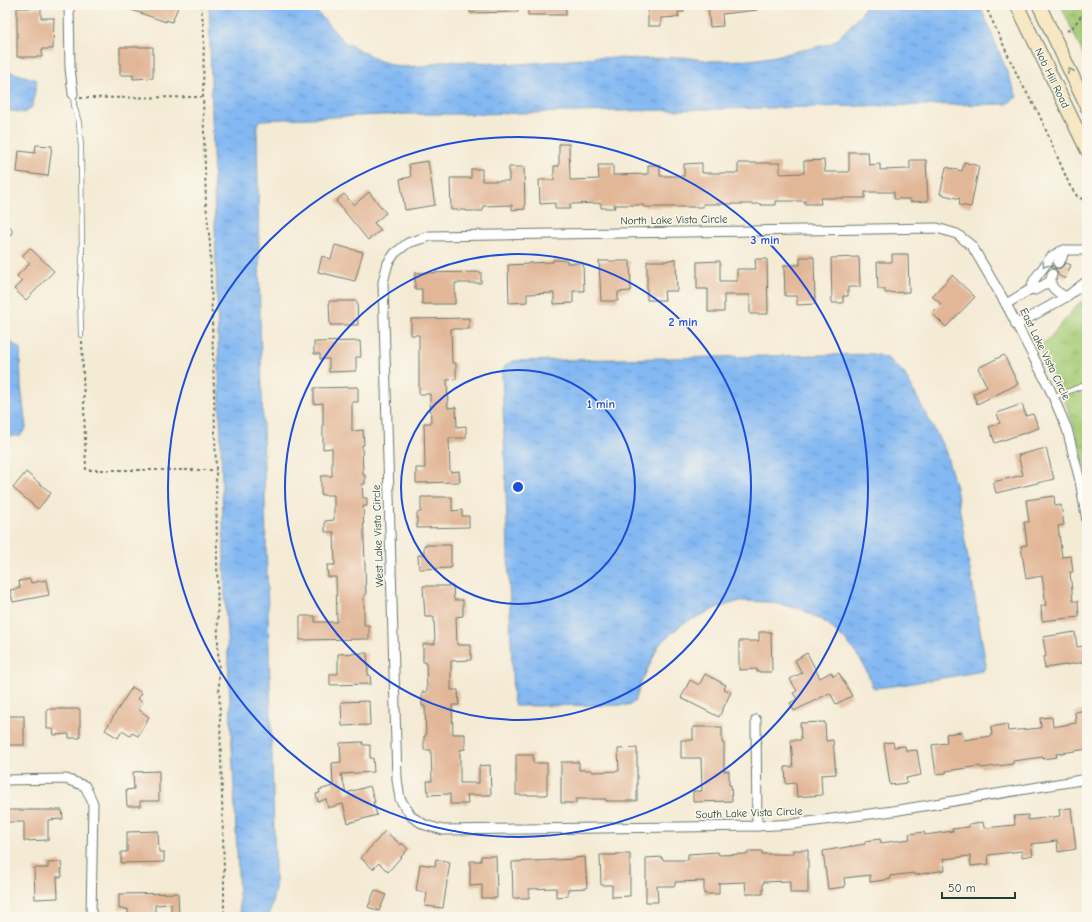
<svg xmlns="http://www.w3.org/2000/svg" width="1092" height="922" font-family="'Comic Neue',sans-serif">
	<defs>
		<pattern id="park-tufts" width="24" height="20" patternUnits="userSpaceOnUse"><rect width="24" height="20" fill="#a4cb76"/><path d="M3 7l-1-3M5 7V3M7 7l1-3M15 17l-1-3M17 17v-4M19 17l1-3" fill="none" stroke="#85a662"/></pattern>
		<pattern id="water-ripples" width="26" height="14" patternUnits="userSpaceOnUse"><rect width="26" height="14" fill="#83b8f2"/><path d="M2 4q2-2 4 0t4 0M15 11q2-2 4 0t4 0" fill="none" stroke="#6b97c5"/></pattern>
	</defs>
	<rect width="100%" height="100%" fill="#fbf7ec"/>
	<filter id="ink" filterUnits="userSpaceOnUse"><feTurbulence type="fractalNoise" baseFrequency=".025" numOctaves="2"/><feDisplacementMap in="SourceGraphic" scale="8" xChannelSelector="R" yChannelSelector="G"/><feConvolveMatrix kernelMatrix="1 2 1 2 8 2 1 2 1" color-interpolation-filters="sRGB"/></filter>
	<filter id="wash" filterUnits="userSpaceOnUse"><feTurbulence type="fractalNoise" baseFrequency=".012" numOctaves="4" result="noise"/><feDisplacementMap in="SourceGraphic" scale="16" xChannelSelector="R" yChannelSelector="G"/><feGaussianBlur stdDeviation="0.9" result="paint"/><feColorMatrix in="noise" values="0 0 0 0 0 0 0 0 0 0 0 0 0 0 0 0 0 1.4 0 .05"/><feComposite in="paint" operator="in"/></filter>
	<g filter="url(#wash)">
		<rect width="100%" height="100%" fill="#f4ebd5"/>
		<g fill="url(#park-tufts)" stroke="#628455">
			<path d="M1061,5h26v58z"/>
			<path d="M1087,298v180c-4,-19 -8,-38 -15,-57 -8,-26 -22,-51 -34,-75l11,-7 28,-34z"/>
		</g>
		<g fill="url(#water-ripples)" stroke="#517a93">
			<path d="M209,5h102l32,36 37,20 20,6 25,-1 19,-5 74,3 45,-3 33,-4 41,2 44,-2 31,4 38,-1 21,-3 59,-13 9,-6 22,-24 5,-9h114l37,92 -10,7 -145,2 -388,8h-69l-145,6 -3,4 3,197 15,545v23l-6,28h-29l-15,-322z"/>
			<path d="M5,70l32,10 -5,27 -8,6 -19,-3z"/>
			<path d="M11,342l9,7 1,37 5,42 -6,8h-15v-93z"/>
			<path d="M873,354l14,4 17,15 41,77 11,38 30,177 -3,6 -82,14 -26,3 -3,-2 -3,-10 -7,-14 -14,-19 -21,-20 -26,-14 -32,-7 -29,-1 -24,7 -34,16 -23,21 -18,38 -6,18 -4,4 -115,1 -3,-5 -11,-329 4,-7 7,-4z"/>
		</g>
		<g id="blocks">
			<g fill="#e2b798">
				<path d="M120,5h52l6,2 -6,15 -6,-2v2l-46,-16z"/>
				<path d="M470,5h48v7l-48,1z"/>
				<rect x="528" y="5" width="38" height="10"/>
				<path d="M648,5h36v7h-6l1,5 -18,1v8h-13z"/>
				<path d="M708,5h48l1,5 -35,4 1,12 -13,1z"/>
				<path d="M17,8h24v10h13l-1,31h-11v8h-25z"/>
				<path d="M120,47h33v31l-20,1v-4h-13z"/>
				<path d="M559,144h10l1,36 29,-1 -1,-14h15v10l35,-1v-9h12v11h24v-12l18,-1v10h36v-10h42v11l24,-1v-12l20,-1 1,12h24v-20h19l1,13 11,-1v6l30,-1v-9h16l2,41 -18,1v-3h-16v-7h-29v6h-45l1,6h-16v-3h-29v4h-15v-1h-58v3h-59v-2h-30l1,3h-14v-5l-31,1v5h-15v-6l-15,1 -1,-24h15v-14h5z"/>
				<path d="M36,145l16,1 -4,30 -31,-4 2,-21 16,2z"/>
				<path d="M428,161l7,44 -30,5 -5,-31 11,-2 -2,-13z"/>
				<path d="M964,162l15,4 -8,41 -12,-2 1,-6 -20,-5 6,-27 16,4z"/>
				<path d="M509,167h15l1,42 -13,1v-5l-29,1v5h-17v-1h-15l-1,-32h21v-9h11v12h27z"/>
				<path d="M369,192l17,21 -12,10 7,7 -13,10 -32,-39 8,-7 10,11z"/>
				<path d="M335,245l28,7 -8,29 -37,-9 4,-16 9,3z"/>
				<path d="M30,248l24,23 -28,29 -12,-11 8,-8 -5,-5 13,-13 -8,-7z"/>
				<path d="M892,254h16l1,38 -24,1v-4h-7l-1,-27h15z"/>
				<path d="M800,257h14l1,47 -18,1v-9h-12l-1,-31h16z"/>
				<path d="M859,257l1,30h-12v9h-5v7h-11l-1,-45z"/>
				<path d="M676,259l1,32h-13l1,9h-18v-39h21v-1z"/>
				<path d="M755,259h12l1,55h-18v-19h-26v17h-16v-23h-11v-27l23,-1v20h17v-12h19z"/>
				<path d="M553,260h14v3h16l1,28h-11v12l-19,1v-11l-27,1v8l-18,1 -1,-38 20,-1v-1l25,-1z"/>
				<path d="M599,261h31l1,30 -13,1v9h-17z"/>
				<path d="M1066,263l5,2 -6,14 -7,-4v-3l-2,-3 -5,-1 1,-3 3,3 5,1z"/>
				<path d="M481,272v11h-26v21h-33v-15h-7v-16z"/>
				<path d="M952,275l23,22 -29,30 -14,-14 9,-9 -9,-8z"/>
				<path d="M329,301h28l1,24h-28z"/>
				<path d="M469,318v11h-18l1,34h4v16l-9,1 1,28 8,-1 1,20 9,-1v12h-17l1,34 9,-1 1,11 -44,1v-15h9l-1,-45h7l-1,-29h-11v-59h-8v-16z"/>
				<path d="M360,341l1,16h-5v14l-27,1v-13h-9v-5h-6v-12z"/>
				<path d="M1004,355l14,29 -41,20 -4,-10 14,-7 -9,-19z"/>
				<path d="M358,387v15h-6v29l11,-1 1,15h-2l1,30h2v9h-3l1,14h4v8h-4l3,89h-2v30h5v14l-69,1v-24h15v6h22l-1,-45h-8l-1,-12h8l-1,-33h-9v-11l9,-1v-25h-13v-19h11v-28l-9,1v-46l-9,1v-16z"/>
				<path d="M1022,404l4,12 7,-2 6,14 -44,15 -6,-16 11,-4 -3,-10z"/>
				<path d="M1046,448l8,31 -58,14 -3,-11 30,-7 -5,-20z"/>
				<path d="M26,472l25,21 -13,16 -25,-21z"/>
				<path d="M1054,496l1,10 6,-1 3,20 -6,1 4,31 9,-1 2,16h-3l3,29h5l1,16 -37,4 -1,-15 5,-1 -4,-29 -16,3 -5,-33 6,-1 -3,-23h5l-3,-22z"/>
				<path d="M421,497h31v14l10,-1v6h7v11l-52,1v-15l4,-1z"/>
				<path d="M424,545h27v23l-32,1 -1,-14h6z"/>
				<path d="M30,579l1,4 15,-3 3,15 -36,7 -3,-12 10,-2 -1,-7z"/>
				<path d="M423,586h30l1,14h9v16l-7,1 1,28h14v15l-20,1v29h7l1,15h-7l1,29h12v15l-5,1v33h19v-17l11,-1 1,30h-24l1,9h-18v-10l-22,1 -1,-14h5l-1,-31h-7v-14h2l-1,-30h-3v-14h5l-1,-30h-3v-18h12l-1,-27h-9z"/>
				<path d="M759,632h12l1,40h-15v-3l-18,1v-29h20z"/>
				<path d="M1075,632l2,15 7,-1 2,16 -41,6 -2,-11h3l-3,-20z"/>
				<path d="M367,653l1,22h2l1,9 -41,1v-11h8v-20z"/>
				<path d="M807,653l13,25 11,-6 2,4 6,-3 13,23 -16,8 -6,-11 -36,18 -4,-8 7,-4 -4,-6 4,-2 -7,-12 12,-6 -7,-13z"/>
				<path d="M705,674l21,11 -2,4 7,3 -12,25 -38,-19 9,-18 9,5z"/>
				<path d="M132,687l10,6 -4,6 5,3 -5,7 11,8 -11,19 -6,-3 -2,3 -8,-5 -4,7 -13,-8z"/>
				<path d="M369,701l1,24 -28,1 -1,-24z"/>
				<path d="M47,709h33v29h-11v-4l-15,1 -1,-6h-6z"/>
				<path d="M1087,710v39l-31,5 1,3 -14,2v-2l-30,4v3l-32,4 -1,-2 -34,5v2l-10,1 -4,-29 15,-2 -1,-9 16,-2 2,8 28,-4 -1,-9 16,-3 1,7 33,-3 -1,-10 12,-1 1,10 23,-4 -1,-11z"/>
				<rect x="5" y="716" width="19" height="29"/>
				<path d="M825,722l1,19 7,-1 3,34 -15,1 1,20 -25,2 -1,-14 -10,1 -1,-17h8l-2,-27h10l-1,-17z"/>
				<path d="M693,727h29v16h2v28h5v14h2l1,16 -39,1v-11h9l-1,-33h-20v-18h12z"/>
				<path d="M363,742v3h7v13h3l1,14 -33,2 5,19 24,-7 5,16h-2l4,13 -29,8 -5,-19 -15,4 -2,-9 -8,3 -2,-8 4,-1 -1,-3 14,-4 -1,-23 9,-1 -1,-19z"/>
				<path d="M893,742l1,5 11,-1 1,5 11,-1 4,25 -15,3 1,5 -17,2 -6,-42z"/>
				<path d="M637,748v53h-31v-2h-30v4h-15v-41h18v8h13v2l27,-1 -1,-22z"/>
				<path d="M516,755h17v8h14v32h-31z"/>
				<path d="M159,771v30h-19v5h-13l-1,-16 8,-1 -1,-17z"/>
				<path d="M1071,808l5,41 -18,3 -1,-11 -26,3 2,11 -11,2v-6l-34,4 1,9 -18,2 -1,-10 -27,3 2,11 -30,5 -1,-2 -24,3 1,3 -21,3v-7l-26,3 1,9 -17,2 -5,-38 42,-7v-3l15,-2 1,4 29,-4 -1,-5 15,-2 1,3 28,-4 -1,-2 17,-2v-3l14,-2 1,6 31,-3 -1,-9 14,-1v5l32,-4 -1,-7z"/>
				<path d="M5,810h57l1,9 -15,1v20l-24,1v-19h-19z"/>
				<path d="M158,831l1,21h5v10l-43,1v-11h6v-20z"/>
				<path d="M385,831l16,14 1,-2 6,6 -20,23 -9,-9 -6,6 -12,-11z"/>
				<path d="M793,850h15v43h-18v-12l-27,1v12h-17l-1,-12 -26,1v11h-15v-13l-29,1v4h-18l1,16h-12v-44l16,-1v3h26v-6l30,-2 1,3 29,-1v-3h14v3h31z"/>
				<path d="M616,854h14v42l-18,1v-12h-11l-1,-30h16z"/>
				<path d="M481,856h15l1,42h-15v-13l-12,1v-25h11z"/>
				<path d="M585,857l2,31 -19,1v7l-12,1v-9l-27,1v9h-16l-1,-36 63,-3v-1z"/>
				<path d="M436,859l14,3 -7,46 -18,-2 2,-13 -11,-2 4,-27 15,2z"/>
				<path d="M61,862l1,15h-5l1,21 -23,1 -1,-31h14v-5z"/>
				<path d="M375,890l11,5 -7,16 -11,-4z"/>
				<path d="M178,893l1,24h-8v-13l-16,1v12h-27v-8h-9v-15z"/>
			</g>
		</g>
	</g>
	<g filter="url(#ink)">
		<use href="#blocks" fill-opacity="0" stroke="#6a7a6c" stroke-width="1"/>
		<g fill="none" stroke-linecap="round" stroke-linejoin="round">
			<defs>
				<g id="service">
					<path d="M73,94l1,11 5,18 2,24 1,113 -2,30 1,45"/>
					<path d="M1054,397l33,-13"/>
				</g>
				<g id="minor">
					<path d="M69,5l1,63 3,26"/>
					<path d="M5,231h2"/>
					<path d="M1058,263l4,-5 2,-8"/>
					<path d="M1052,274c-4,14 4,17 14,23"/>
					<path d="M1031,289l4,1 16,-9"/>
					<path d="M1006,304l25,-15 3,-9 17,-23 8,-5 5,-2h23"/>
					<path d="M1016,325l50,-28 21,-16"/>
					<path d="M1087,521l-7,-40 -13,-52 -18,-42 -43,-83 -34,-58 -15,-12 -20,-6 -507,8 -22,7 -13,10 -7,10 -5,19 14,497 3,20 12,18 13,8 18,5 314,-4 36,-2 100,-13 194,-32"/>
					<path d="M756,720l1,106"/>
					<path d="M5,780l61,-1 19,7 8,17 -2,114"/>
				</g>
				<g id="secondary">
					<path d="M1017,5l70,145"/>
					<path d="M1039,5l48,102"/>
				</g>
			</defs>
			<use href="#service" stroke="#6a7a6c" stroke-width="6"/>
			<use href="#minor" stroke="#6a7a6c" stroke-width="11"/>
			<use href="#secondary" stroke="#6a7a6c" stroke-width="15"/>
			<g stroke="#6a7a6c" stroke-width="2" stroke-dasharray="3 3" stroke-linecap="butt">
				<path d="M201,5l3,28 -1,64 3,107 4,40 6,226 2,173 6,229v45"/>
				<path d="M985,5l35,76 18,31 32,74 7,10 10,6"/>
				<path d="M1067,31l6,-4 14,-19"/>
				<path d="M80,98l123,-1"/>
				<path d="M82,341l4,129h130"/>
			</g>
			<use href="#service" stroke="#fff" stroke-width="4.5"/>
			<use href="#minor" stroke="#fff" stroke-width="9"/>
			<use href="#secondary" stroke="#f7e8c3" stroke-width="13"/>
		</g>
		<defs><path id="oneway-chevron" d="M-2-3.5L2.5 0L-2 3.5" fill="none" stroke-width="1.6" stroke-linecap="round" stroke-linejoin="round"/></defs>
		<use stroke="#8b927c" href="#oneway-chevron" transform="translate(1070 71) rotate(-115)"/>
		<use stroke="#8f9e9a" href="#oneway-chevron" transform="translate(1045 265) rotate(123)"/>
	</g>
	<g fill="none" stroke="#1d4ed8" stroke-width="2">
		<circle cx="518" cy="487" r="117"/>
		<circle cx="518" cy="487" r="233"/>
		<circle cx="518" cy="487" r="350"/>
	</g>
	<g text-anchor="middle" dominant-baseline="central" stroke-width="3" stroke-linejoin="round" paint-order="stroke">
		<g font-size="11" fill="#1f3d34" stroke="#fbf7ec">
			<text transform="translate(1052 78) rotate(64)">Nob Hill Road</text>
			<text transform="translate(674 220) rotate(-1)">North Lake Vista Circle</text>
			<text transform="translate(1045 354) rotate(64)">East Lake Vista Circle</text>
			<text transform="translate(378 536) rotate(-92)">West Lake Vista Circle</text>
			<text transform="translate(749 813) rotate(-2)">South Lake Vista Circle</text>
		</g>
	</g>
	<circle cx="518" cy="487" r="6" fill="#1d4ed8" stroke="#fbf7ec" stroke-width="2"/>
	<g font-size="12" text-anchor="middle" font-weight="bold" fill="#1d4ed8" stroke="#fbf7ec" stroke-width="3" stroke-linejoin="round" paint-order="stroke">
		<text x="765" y="244">3 min</text>
		<text x="683" y="326">2 min</text>
		<text x="601" y="408">1 min</text>
	</g>
	<rect width="1092" height="922" fill="none" stroke="#fbf7ec" stroke-width="20"/>
	<path d="M942 892v6h73v-6" fill="none" stroke="#1f3d34" stroke-width="2"/>
	<text x="948" y="892" font-size="12" fill="#1f3d34" stroke="#fbf7ec" stroke-width="3" paint-order="stroke">50 m</text>
</svg>
